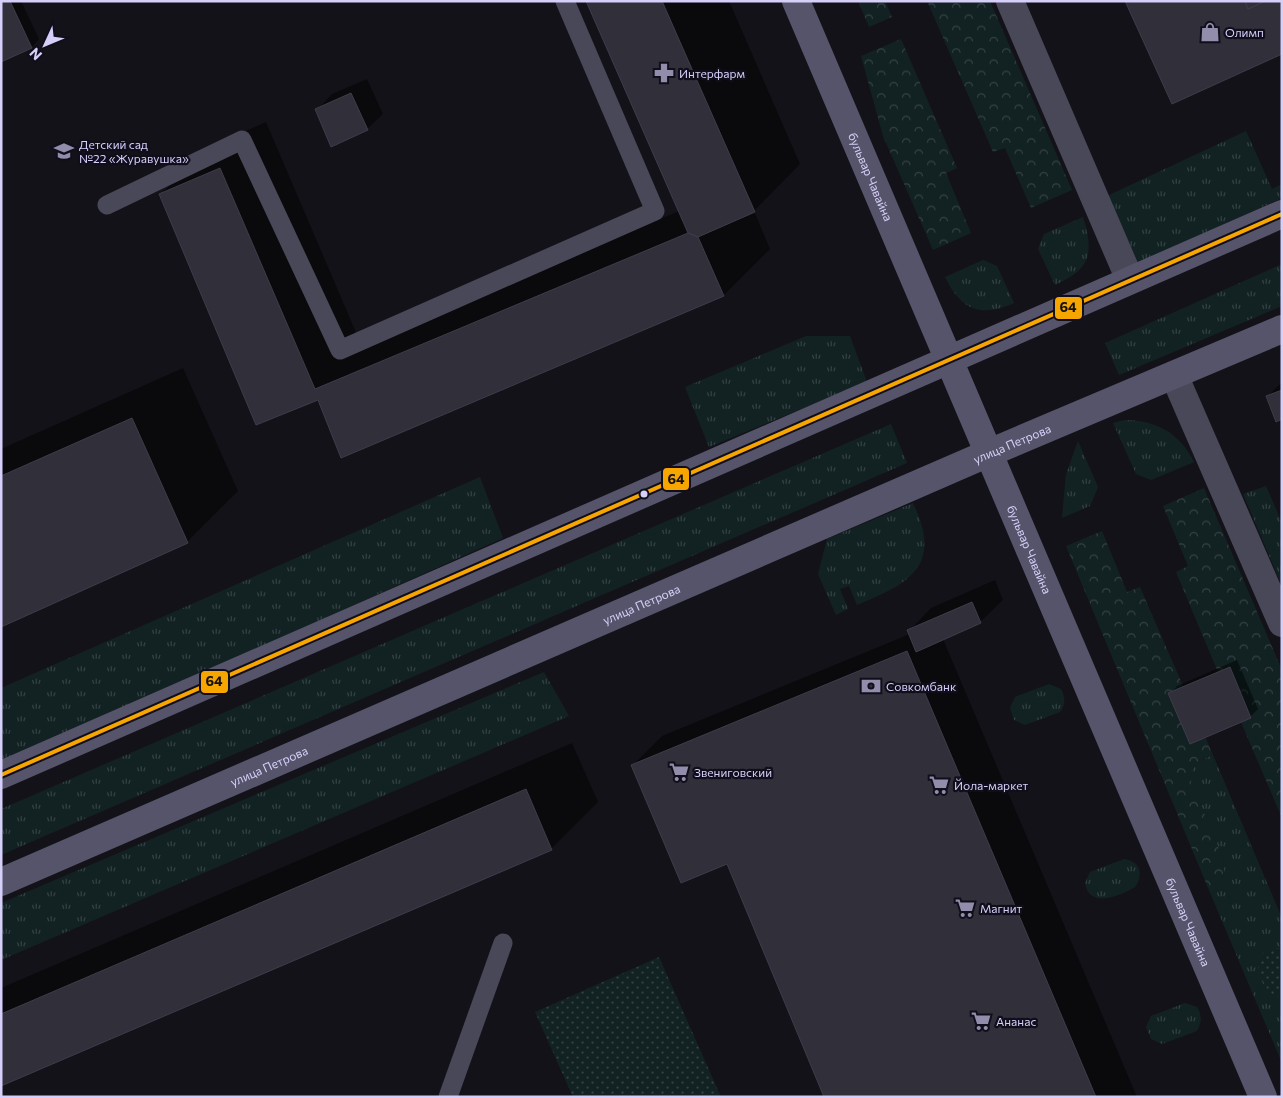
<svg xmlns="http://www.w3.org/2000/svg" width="1283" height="1098" font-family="Commissioner,sans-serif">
	<defs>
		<pattern id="grass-tufts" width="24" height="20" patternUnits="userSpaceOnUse" patternTransform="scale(1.25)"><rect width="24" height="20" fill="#122223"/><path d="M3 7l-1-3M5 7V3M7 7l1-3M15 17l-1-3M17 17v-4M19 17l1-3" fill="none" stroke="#344144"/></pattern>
		<pattern id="forest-crowns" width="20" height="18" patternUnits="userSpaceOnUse" patternTransform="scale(1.25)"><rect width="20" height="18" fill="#122223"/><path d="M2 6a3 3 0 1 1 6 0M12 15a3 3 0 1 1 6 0" fill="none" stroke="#344144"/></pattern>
		<pattern id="park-dots" width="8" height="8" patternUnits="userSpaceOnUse" patternTransform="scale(1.25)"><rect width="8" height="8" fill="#122223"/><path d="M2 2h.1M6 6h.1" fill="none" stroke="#344144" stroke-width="1.8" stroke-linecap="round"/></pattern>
	</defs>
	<rect width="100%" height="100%" fill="#131218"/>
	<g fill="url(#grass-tufts)">
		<path d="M1246,131l26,58 10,-5v14l-146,66 -29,-68z"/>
		<path d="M1083,217c11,36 8,52 -28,68l-17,-36 6,-15z"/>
		<path d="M983,260l14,6 17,37c-34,15 -53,7 -69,-26z"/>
		<path d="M1282,264v42l-163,69 -14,-32z"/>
		<path d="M806,336h44l17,46 -158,65 -24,-60z"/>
		<path d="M1124,420c33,0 55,13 70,42l-43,18 -15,-6 -23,-51z"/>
		<path d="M891,424l16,39 -906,392v-46z"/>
		<path d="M1078,441l20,46 -8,19 -28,12 4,-44z"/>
		<path d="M480,477l23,61 -502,226v-76z"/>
		<path d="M1266,486l16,37v63l-39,-92z"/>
		<path d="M913,503c30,63 -3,80 -56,102l-8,-19 -9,3 8,20 -12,6 -18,-41 9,-35z"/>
		<path d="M544,672l25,44 -568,244v-57z"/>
		<path d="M1049,684l12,5c4,8 5,15 -1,23l-35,13 -11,-5 -4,-12 5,-11z"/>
		<path d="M1213,755l69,163 -4,79h4v66l-71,-168c12,-11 15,-20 12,-36l-32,-78c-2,-17 8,-20 22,-26z"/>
		<path d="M1124,859c16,2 20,15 11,28 -15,9 -46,22 -50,-4l5,-11z"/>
		<path d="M1185,1003l12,4c5,9 5,15 0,24l-35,13 -11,-5 -5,-12 5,-11z"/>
	</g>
	<g fill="url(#forest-crowns)">
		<path d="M858,1h27l7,16 -23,10z"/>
		<path d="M927,1h63l82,189 -41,18 -26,-60 -12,4z"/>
		<path d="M901,39l56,129 -11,5 25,60 -38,17 -50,-114 -22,-80z"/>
		<path d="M1204,488l78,182v148l-41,-96 10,-4 -21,-51 -12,5 -42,-100 12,-6 -25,-60z"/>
		<path d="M1102,531l25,61 13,-5 73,168c-14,6 -24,9 -22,26l32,78c3,16 0,25 -12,36l-145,-349z"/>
	</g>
	<g fill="url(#park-dots)">
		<path d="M1282,947v50c-14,1 -24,-22 -24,-34l5,-10z"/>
		<path d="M659,957l62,140h-148l-38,-85z"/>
	</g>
	<g fill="#0007">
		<path d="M1,1h20l18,38 -7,8 -31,14z"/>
		<path d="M588,1h141l71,163 -46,47 16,38 -46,46 -405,103 -159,-203 47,-47 59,-26 95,222 318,-133z"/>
		<path d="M367,79l16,35 -16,15 -50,-19 15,-16z"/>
		<path d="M183,368l55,123 -51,51 -186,83v-176z"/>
		<path d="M1282,382v36l-15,-21z"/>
		<path d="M995,580l8,20 -23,22 -37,17 194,458h-311l-98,-235 -95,-97 29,-29 248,-102 -1,-3 22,-23z"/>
		<path d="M1237,660l21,49 -8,8 -80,-23 7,-8z"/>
		<path d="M572,743l26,59 -47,47 -550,236v-97z"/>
	</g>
	<g fill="#312f3a" stroke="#403c4b">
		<path d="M1,1h9l22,47 -31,14z"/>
		<path d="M586,1h76l93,211 -57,25 -10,-4z"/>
		<path d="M1125,1h120l3,8 17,-8h17v53l-110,50z"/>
		<path d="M1245,1h20l-17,8z"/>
		<path d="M351,93l17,37 -37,17 -16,-38z"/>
		<path d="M220,168l95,221 373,-156 10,4 26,59 -383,162 -23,-58 -62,25 -97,-231z"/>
		<path d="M1282,390v29l-6,3 -10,-26z"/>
		<path d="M132,418l56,125 -187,84v-151z"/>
		<path d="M972,602l9,21 -65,29 -9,-22z"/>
		<path d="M907,651l189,446h-272l-97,-233 -46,19 -50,-118z"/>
		<path d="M1230,667l21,51 -61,26 -22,-51z"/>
		<path d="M526,789l26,61 -551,236v-72z"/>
	</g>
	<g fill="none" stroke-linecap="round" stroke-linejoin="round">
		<g stroke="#494858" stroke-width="19">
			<path d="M107,205l135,-65 98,210 315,-139 -90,-210"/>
			<path d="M448,1097l55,-154"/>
		</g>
		<g stroke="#494858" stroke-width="28">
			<path d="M1010,1l120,279"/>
			<path d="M1174,375l108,248"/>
		</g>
		<g stroke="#56546a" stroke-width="28">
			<path id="s1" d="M796,1l467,1096"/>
			<path d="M1,775l1281,-561"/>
			<path id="s2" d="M1,882l988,-429 293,-124"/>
		</g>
		<defs>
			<path id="bus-1" d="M1,775l1281,-561"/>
		</defs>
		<use href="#bus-1" stroke="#110e1c" stroke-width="8"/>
		<use href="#bus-1" stroke="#f7a600" stroke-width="4"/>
	</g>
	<defs>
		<symbol id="shop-bare" viewBox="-9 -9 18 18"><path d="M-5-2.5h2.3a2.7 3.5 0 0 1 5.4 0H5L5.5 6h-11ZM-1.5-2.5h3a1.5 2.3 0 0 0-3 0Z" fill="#928daa" stroke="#110e1c" stroke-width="2.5" paint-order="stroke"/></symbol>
		<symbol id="pharmacy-bare" viewBox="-9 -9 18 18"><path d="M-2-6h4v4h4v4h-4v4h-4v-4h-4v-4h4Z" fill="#928daa" stroke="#110e1c" stroke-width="2.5" paint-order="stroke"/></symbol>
		<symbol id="school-bare" viewBox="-9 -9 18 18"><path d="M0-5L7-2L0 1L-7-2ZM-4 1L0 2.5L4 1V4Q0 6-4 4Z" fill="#928daa" stroke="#110e1c" stroke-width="2.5" paint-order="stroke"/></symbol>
		<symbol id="bank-bare" viewBox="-9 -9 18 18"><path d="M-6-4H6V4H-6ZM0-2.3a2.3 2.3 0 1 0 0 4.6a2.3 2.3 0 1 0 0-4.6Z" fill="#928daa" stroke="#110e1c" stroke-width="2.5" paint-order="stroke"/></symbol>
		<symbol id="supermarket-bare" viewBox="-9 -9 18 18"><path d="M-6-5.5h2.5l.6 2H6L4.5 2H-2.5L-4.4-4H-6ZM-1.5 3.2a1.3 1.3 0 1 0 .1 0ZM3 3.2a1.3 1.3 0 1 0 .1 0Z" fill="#928daa" stroke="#110e1c" stroke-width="2.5" paint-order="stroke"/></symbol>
	</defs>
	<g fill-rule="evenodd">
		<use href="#shop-bare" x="1196" y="18" width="28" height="28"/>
		<use href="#pharmacy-bare" x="650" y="59" width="28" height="28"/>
		<use href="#school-bare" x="50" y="137" width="28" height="28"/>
		<use href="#bank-bare" x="857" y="672" width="28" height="28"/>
		<use href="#supermarket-bare" x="665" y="758" width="28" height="28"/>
		<use href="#supermarket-bare" x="925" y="771" width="28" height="28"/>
		<use href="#supermarket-bare" x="951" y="894" width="28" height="28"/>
		<use href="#supermarket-bare" x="967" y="1007" width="28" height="28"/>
	</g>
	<circle fill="#d6cff9" stroke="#110e1c" stroke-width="2" cx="644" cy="494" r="4.5"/>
	<g text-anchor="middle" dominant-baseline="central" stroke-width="4.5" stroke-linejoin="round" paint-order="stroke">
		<g font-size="12" fill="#d6cff9" stroke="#110e1c" text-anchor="start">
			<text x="1225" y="32">Олимп</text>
			<text x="679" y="73">Интерфарм</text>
			<text x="79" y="144">Детский сад<tspan x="79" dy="14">№22 «Журавушка»</tspan></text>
			<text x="886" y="686">Совкомбанк</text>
			<text x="694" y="772">Звениговский</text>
			<text x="954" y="785">Йола-маркет</text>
			<text x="980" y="908">Магнит</text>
			<text x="996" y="1021">Ананас</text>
		</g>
		<g font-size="12" fill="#d6cff9" stroke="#110e1c">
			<text stroke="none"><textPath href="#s1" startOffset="191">бульвар Чавайна</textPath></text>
			<text stroke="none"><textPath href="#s2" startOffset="1102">улица Петрова</textPath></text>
			<text stroke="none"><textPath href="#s1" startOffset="596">бульвар Чавайна</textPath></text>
			<text stroke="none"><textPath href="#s2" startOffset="698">улица Петрова</textPath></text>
			<text stroke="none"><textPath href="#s2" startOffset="292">улица Петрова</textPath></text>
			<text stroke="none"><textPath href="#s1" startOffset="1001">бульвар Чавайна</textPath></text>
		</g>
	</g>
	<g stroke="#110e1c" stroke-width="2">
		<rect x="1054" y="296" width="29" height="24" rx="5" fill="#f7a600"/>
		<rect x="662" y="467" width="28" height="24" rx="5" fill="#f7a600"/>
		<rect x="200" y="670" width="29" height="24" rx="5" fill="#f7a600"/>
	</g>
	<g font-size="14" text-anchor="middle" font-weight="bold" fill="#111">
		<text x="1068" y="312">64</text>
		<text x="676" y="484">64</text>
		<text x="214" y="686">64</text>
	</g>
	<rect width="1283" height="1098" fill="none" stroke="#d6cff9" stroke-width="5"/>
	<g transform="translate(45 45) rotate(226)" stroke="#110e1c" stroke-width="4" paint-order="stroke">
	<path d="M0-4L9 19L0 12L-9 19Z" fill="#d6cff9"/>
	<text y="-8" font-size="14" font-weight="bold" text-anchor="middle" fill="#d6cff9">N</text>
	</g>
</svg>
